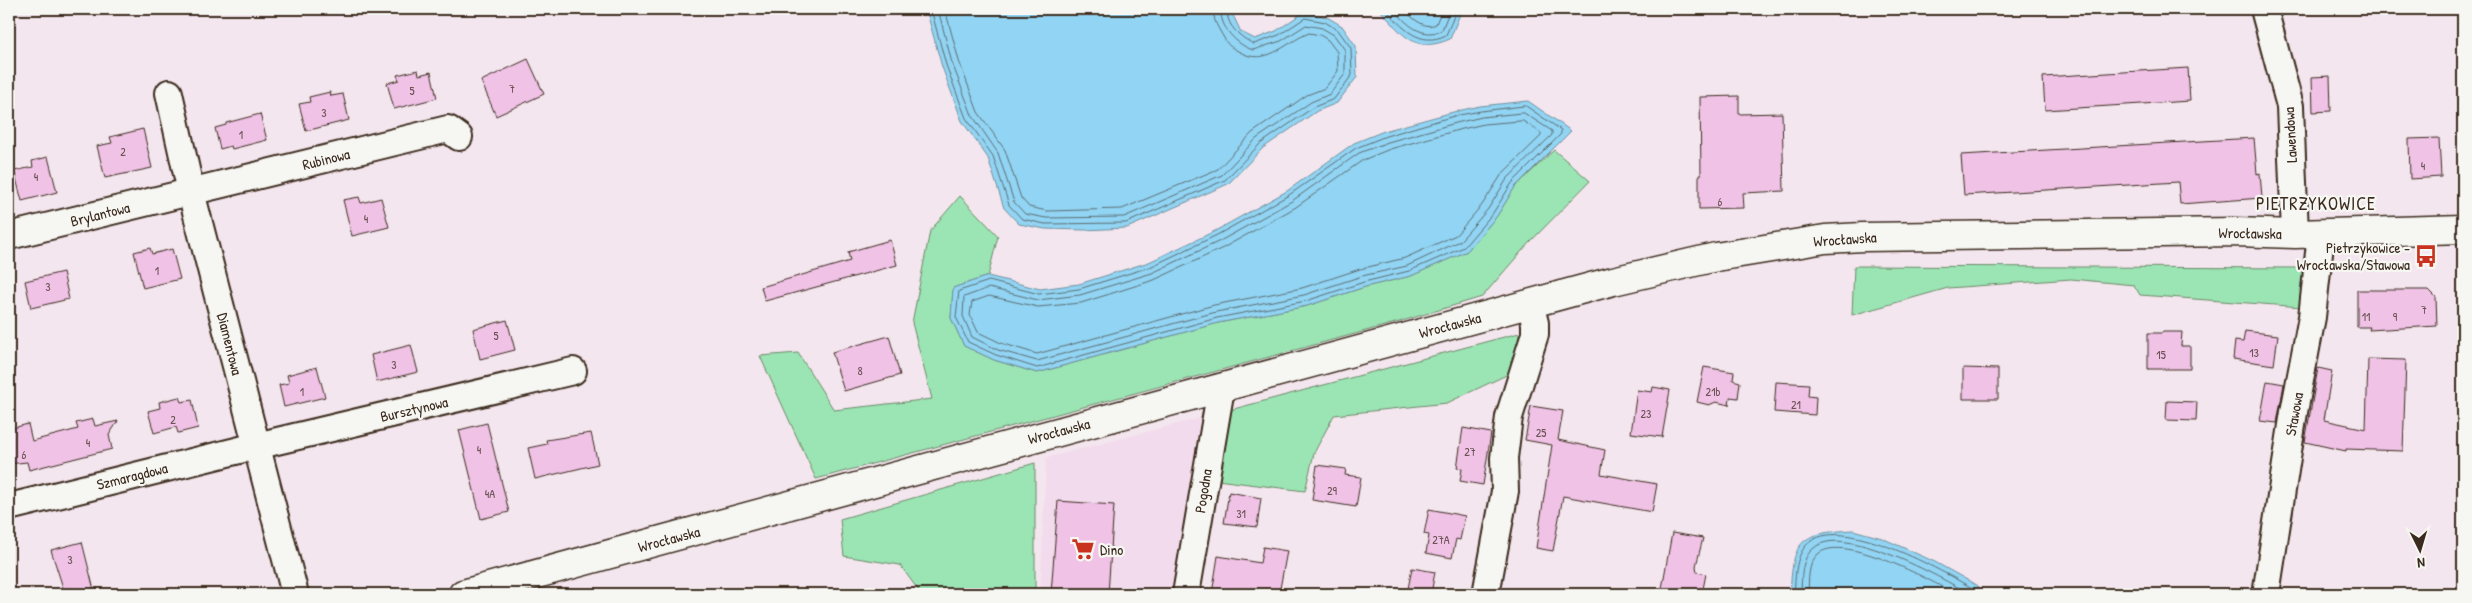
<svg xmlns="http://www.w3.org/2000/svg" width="2472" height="603" font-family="'Patrick Hand',sans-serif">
	<rect width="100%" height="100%" fill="#f4e6ee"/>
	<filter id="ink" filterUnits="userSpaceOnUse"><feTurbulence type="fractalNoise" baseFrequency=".02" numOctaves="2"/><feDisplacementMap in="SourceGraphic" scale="10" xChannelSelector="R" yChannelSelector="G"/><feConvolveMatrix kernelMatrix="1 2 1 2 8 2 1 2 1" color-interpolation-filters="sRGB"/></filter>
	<g filter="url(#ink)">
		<path fill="#f2dbec" d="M1200,418l-27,176h-133l6,-136z"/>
		<g fill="#9be5b4" stroke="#6b8869">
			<path d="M1554,150l36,31 -63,64 -45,52 -83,25 -583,157 -56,-123 38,-3 36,57 98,-11 -20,-76 18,-92 30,-35 38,40 -10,40 -35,12 -2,30 13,28 30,14 43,13 181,-50 89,-17 58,-19 46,-11 56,-25 30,-35 18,-29z"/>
			<path d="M1854,266l448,2v39l-162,-12 -6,-10 -63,-6 -123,9 -96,27z"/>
			<path d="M1519,333l-2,37 -70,33 -113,12 -20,38 -9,38 -88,-11 13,-70z"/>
			<path d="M1035,463v131h-114l-21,-29 -56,-9 -4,-37z"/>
		</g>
		<g fill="#91d4f3" stroke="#6f909e">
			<path d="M926,9h307l-1,4 9,19 14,7 21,-8 28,-19 23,5 15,9 14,20 1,31 -20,26 -20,8 -54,37 -35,36 -101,44 -43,2 -39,-1 -26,-5 -15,-16 -16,-50 -26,-37 -20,-54z"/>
			<path d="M1379,9h83l-12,30c-37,16 -48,-6 -71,-30z"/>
			<path d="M1528,101l43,30 -56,56 -18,29 -30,35 -56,25 -46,11 -58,19 -89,17 -181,50 -43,-13 -30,-14 -13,-28 2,-30 35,-12 52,13 39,-5 70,-22 66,-31 72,-40 67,-48 30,-12 69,-19 27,-6z"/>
			<path d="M1853,530l29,8 53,24 43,24 6,8h-194c3,-53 8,-61 63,-64z"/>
		</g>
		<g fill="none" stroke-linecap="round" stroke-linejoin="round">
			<g stroke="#5d6e73" stroke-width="1">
				<path d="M931,9l15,56 20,53 27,38 16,49 13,14 23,5 81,-1 99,-43 35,-36 54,-37 20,-8 18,-24 -1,-27 -13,-18 -13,-8 -20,-4 -26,17 -25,9c-13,-6 -30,-20 -26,-35"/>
				<path d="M938,9l14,54 20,52 26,38 16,49 11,12 21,4 78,-1 98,-42 34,-36 55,-37 19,-8 15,-20v-24l-11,-15 -12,-7 -16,-3 -25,16 -28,9c-16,-5 -34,-23 -32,-41"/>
				<path d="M945,9l14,52 19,51 27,38 16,48 8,9 18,4 75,-2 96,-40 34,-36 55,-38 18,-7 13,-17 -1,-19 -9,-12 -8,-5 -11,-2c-25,10 -43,35 -71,18 -6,-3 -11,-6 -14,-13 -5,-9 -12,-18 -10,-29"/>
				<path d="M1386,9c16,19 34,39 60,26l11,-26"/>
				<path d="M1394,9c11,14 28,31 48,21l8,-21"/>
				<path d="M1404,9c7,8 20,21 32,15l6,-15"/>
				<path d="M1526,106l35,24v4l-49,49 -19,30 -29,34 -55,24 -45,11 -58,19 -89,17 -180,50 -41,-13 -28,-13 -12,-25 3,-26 30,-10 50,13 40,-5 71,-22 67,-32 72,-40 67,-47 30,-12 68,-20 27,-5z"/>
				<path d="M1524,113l28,18v4l-45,44 -19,30 -28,32 -53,25 -45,10 -58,19 -88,17 -179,49 -39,-11 -26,-13 -9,-21 1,-19 25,-9 49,12 42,-5 72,-22 68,-32 72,-40 67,-48 29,-11 68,-19 26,-6z"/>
				<path d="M1523,121l18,12v3l-39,38 -20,31 -26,30 -51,23 -45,11 -58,19 -88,17 -177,49 -36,-11 -23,-11 -8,-17 2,-13 17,-6 49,11 43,-4 73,-23 69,-32 73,-41 67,-47 27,-11 68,-19 26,-6z"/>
				<path d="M1794,594c2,-17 0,-41 17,-53 36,-25 130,30 163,48l4,5"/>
				<path d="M1801,594c1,-16 -1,-35 13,-46 29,-26 127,30 156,46"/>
				<path d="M1808,594c1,-13 -1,-30 10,-40 25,-22 112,26 137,40"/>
			</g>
		</g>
		<g fill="#efc2e6" stroke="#3b2a1e">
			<path d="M528,59l16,35 -48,22 -15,-35z"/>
			<path d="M2188,68l2,33 -145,9 -2,-33z"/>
			<path d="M418,70l1,5 12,-3 6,26 -43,11 -7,-26 12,-3 -2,-5z"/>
			<path d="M2330,76l1,35 -18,1 -1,-35z"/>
			<path d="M330,92l1,4 12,-2 6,26 -43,11 -7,-27 11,-2 -1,-5z"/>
			<path d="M1739,96v18l43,-1 2,78 -41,2 1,15 -45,1v-34h2l-1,-78z"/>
			<path d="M260,114l7,26 -35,9 -1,-3 -11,3 -5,-21 11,-3v-2z"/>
			<path d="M143,129l9,39 -47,10 -8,-32 15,-3 -2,-6z"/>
			<path d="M2254,138l3,36 3,-1 2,25 -82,6 -2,-22 -214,13 -3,-40z"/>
			<path d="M2439,138l2,39 -31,2 -1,-40z"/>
			<path d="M48,157l9,35 -35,9 -8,-30 19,-4 -1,-6z"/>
			<path d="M359,197l2,6 20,-5 8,29 -37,9 -9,-36z"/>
			<path d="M890,240l7,25 -132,36 -4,-14 89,-26 -2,-9z"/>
			<path d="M150,248l2,6 20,-5 8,30 -37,9 -9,-36z"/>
			<path d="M63,272l6,27 -38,9 -6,-27z"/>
			<path d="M2357,290h72l7,7 1,29 -68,4 1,-3h-13z"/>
			<path d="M507,320l8,30 -35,9 -7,-30z"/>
			<path d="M2245,331l33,4 -4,30 -41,-6 2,-18 8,1z"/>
			<path d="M2163,332h19l-1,14h9v23h-42v-36h14z"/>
			<path d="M889,336l11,39 -56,16 -12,-39z"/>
			<path d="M411,345l7,27 -41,10 -6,-27z"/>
			<path d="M2368,359l38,1 -3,91 -57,-2v2l-41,-9 13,-74 14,3 -8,49 42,9z"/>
			<path d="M317,367l8,30 -41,10 -5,-22 10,-2 -2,-8z"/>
			<path d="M1704,367l30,5 -1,8 7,2 -2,16 -8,-1 -1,8 -13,-3 -7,3 -12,-3z"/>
			<path d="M1963,368l35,1v30h-35z"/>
			<path d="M2267,381l17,3 -7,39 -17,-2z"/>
			<path d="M1776,382l33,2 -1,12 8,1 -1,18 -41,-3z"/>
			<path d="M1653,387l17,3 -8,47 -31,-4 6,-43 15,2z"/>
			<path d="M179,397l2,5 11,-2 6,28 -20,5 -2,-6 -22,6 -6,-22 12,-3 -1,-6z"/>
			<path d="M2167,401l30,1 -1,19 -30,-1z"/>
			<path d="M1531,406l32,5 -5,29 47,10 -4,24 56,10 -5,28 -89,-16 -10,55 -17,-3 16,-103 -27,-5z"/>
			<path d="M93,419l2,7 23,-5 -9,14 3,14 -83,21 -2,-8 -18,2v-35l19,-5 4,17 46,-12 -2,-6z"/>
			<path d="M487,423l22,89 -28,7 -22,-89z"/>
			<path d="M1463,428l28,5 -8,52 -23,-4 2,-12 -5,-1z"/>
			<path d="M591,433l7,31 -63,15 -7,-31 19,-4 -1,-4z"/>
			<path d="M1317,465l29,4 -1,6 16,2 -5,30 -44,-7z"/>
			<path d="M1229,492l32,6 -4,29 -33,-4z"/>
			<path d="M1058,501l56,4 -6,89h-57z"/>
			<path d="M1429,509l36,7 -5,24 -4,-1 -4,19 -26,-5 3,-18 -5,-1z"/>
			<path d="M1672,533l31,5 -7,28 1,6 9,2 -4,20h-41z"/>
			<path d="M82,542l13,52h-30l-14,-44z"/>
			<path d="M1263,547l24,4 -8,43h-67l6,-38 42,7z"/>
			<path d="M1412,568l23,4 -4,22h-24z"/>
		</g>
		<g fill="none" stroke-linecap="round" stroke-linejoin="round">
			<defs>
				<g id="minor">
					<path d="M2264,9l26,97 5,128"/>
					<path d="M169,93l22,99 104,402"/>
					<path d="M9,236l439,-107 11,8"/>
					<path d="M9,507l247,-61 317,-75"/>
					<path d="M1186,594l34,-200 -2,-6"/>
					<path d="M1486,594l19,-103 -1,-33 5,-41 26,-83v-11l-5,-19"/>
					<path d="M2266,594l28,-182 18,-95 9,-83"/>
				</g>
				<path id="major" d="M463,594l1150,-313 103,-24 109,-18 38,-2 373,-5 59,2 168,-5"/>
			</defs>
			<use href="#minor" stroke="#3b2a1e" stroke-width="30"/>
			<use href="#major" stroke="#3b2a1e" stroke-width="31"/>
			<use href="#minor" stroke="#f6f6f2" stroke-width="26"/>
			<use href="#major" stroke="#f6f6f2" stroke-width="28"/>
		</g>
	</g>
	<defs>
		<symbol id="bus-bare" viewBox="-9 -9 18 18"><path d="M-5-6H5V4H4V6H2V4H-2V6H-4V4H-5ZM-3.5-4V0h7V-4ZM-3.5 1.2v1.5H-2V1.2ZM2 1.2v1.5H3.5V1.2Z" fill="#c8321e" stroke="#f6f6f2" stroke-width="2.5" paint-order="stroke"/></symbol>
		<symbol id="supermarket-bare" viewBox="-9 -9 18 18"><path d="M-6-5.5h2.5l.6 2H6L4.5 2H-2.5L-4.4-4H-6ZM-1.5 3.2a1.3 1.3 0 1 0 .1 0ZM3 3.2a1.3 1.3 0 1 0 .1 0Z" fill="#c8321e" stroke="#f6f6f2" stroke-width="2.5" paint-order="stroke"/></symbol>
	</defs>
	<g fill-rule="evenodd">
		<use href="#bus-bare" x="2410" y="240" width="32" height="32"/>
		<use href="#supermarket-bare" x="1067" y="533" width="32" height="32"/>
	</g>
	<g text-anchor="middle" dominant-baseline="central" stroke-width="4.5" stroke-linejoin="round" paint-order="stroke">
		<g font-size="12" fill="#685050">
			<text x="512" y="88">7</text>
			<text x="412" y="90">5</text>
			<text x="324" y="112">3</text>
			<text x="241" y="134">1</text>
			<text x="123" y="151">2</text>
			<text x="2423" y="165">4</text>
			<text x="36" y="176">4</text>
			<text x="1720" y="201">6</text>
			<text x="366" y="218">4</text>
			<text x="157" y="270">1</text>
			<text x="48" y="286">3</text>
			<text x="2424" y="309">7</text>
			<text x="2366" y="316">11</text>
			<text x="2395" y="316">9</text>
			<text x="496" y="335">5</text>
			<text x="2254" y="352">13</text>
			<text x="2161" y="354">15</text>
			<text x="394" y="364">3</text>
			<text x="860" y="370">8</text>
			<text x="302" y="391">1</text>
			<text x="1713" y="391">21b</text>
			<text x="1796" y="404">21</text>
			<text x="1646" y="413">23</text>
			<text x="173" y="419">2</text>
			<text x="1541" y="432">25</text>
			<text x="88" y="442">4</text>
			<text x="479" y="449">4</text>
			<text x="1470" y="451">27</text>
			<text x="24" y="454">6</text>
			<text x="1332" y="490">29</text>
			<text x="490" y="493">4A</text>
			<text x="1241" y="513">31</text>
			<text x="1441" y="539">27A</text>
			<text x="70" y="559">3</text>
		</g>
		<g font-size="15" fill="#3b2a1e" stroke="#f6f6f2">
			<text transform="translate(2290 135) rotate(-93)">Lawendowa</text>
			<text transform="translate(326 159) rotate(-14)">Rubinowa</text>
			<text transform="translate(100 214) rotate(-14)">Brylantowa</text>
			<text transform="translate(2250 233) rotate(1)">Wrocławska</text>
			<text transform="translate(1845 239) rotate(-4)">Wrocławska</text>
			<text transform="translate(1450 325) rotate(-15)">Wrocławska</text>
			<text transform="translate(230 344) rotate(76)">Diamentowa</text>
			<text transform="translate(414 409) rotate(-13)">Bursztynowa</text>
			<text transform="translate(2294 414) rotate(-80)">Stawowa</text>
			<text transform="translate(1059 431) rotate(-15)">Wrocławska</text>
			<text transform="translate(132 476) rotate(-14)">Szmaragdowa</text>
			<text transform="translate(1203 491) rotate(-81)">Pogodna</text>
			<text transform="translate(669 539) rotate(-15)">Wrocławska</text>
		</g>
		<g font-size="15" fill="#3b2a1e" stroke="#f6f6f2" text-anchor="end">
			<text x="2410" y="247">Pietrzykowice -<tspan x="2410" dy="17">Wrocławska/Stawowa</tspan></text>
			<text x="1100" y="549" text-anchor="start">Dino</text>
		</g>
		<g font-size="18" letter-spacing="1" fill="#3b2a1e" stroke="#f6f6f2">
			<text x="2316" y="203">PIETRZYKOWICE</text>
		</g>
	</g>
	<rect width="2472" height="603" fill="none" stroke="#f6f6f2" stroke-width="30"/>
	<rect x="15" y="15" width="2442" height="573" fill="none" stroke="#3b2a1e" stroke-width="2" filter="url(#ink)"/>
	<g transform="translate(2420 550) rotate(175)" stroke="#f6f6f2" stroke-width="4" paint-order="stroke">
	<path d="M0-4L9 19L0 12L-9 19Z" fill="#3b2a1e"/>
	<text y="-8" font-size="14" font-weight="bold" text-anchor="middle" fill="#3b2a1e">N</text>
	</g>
</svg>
